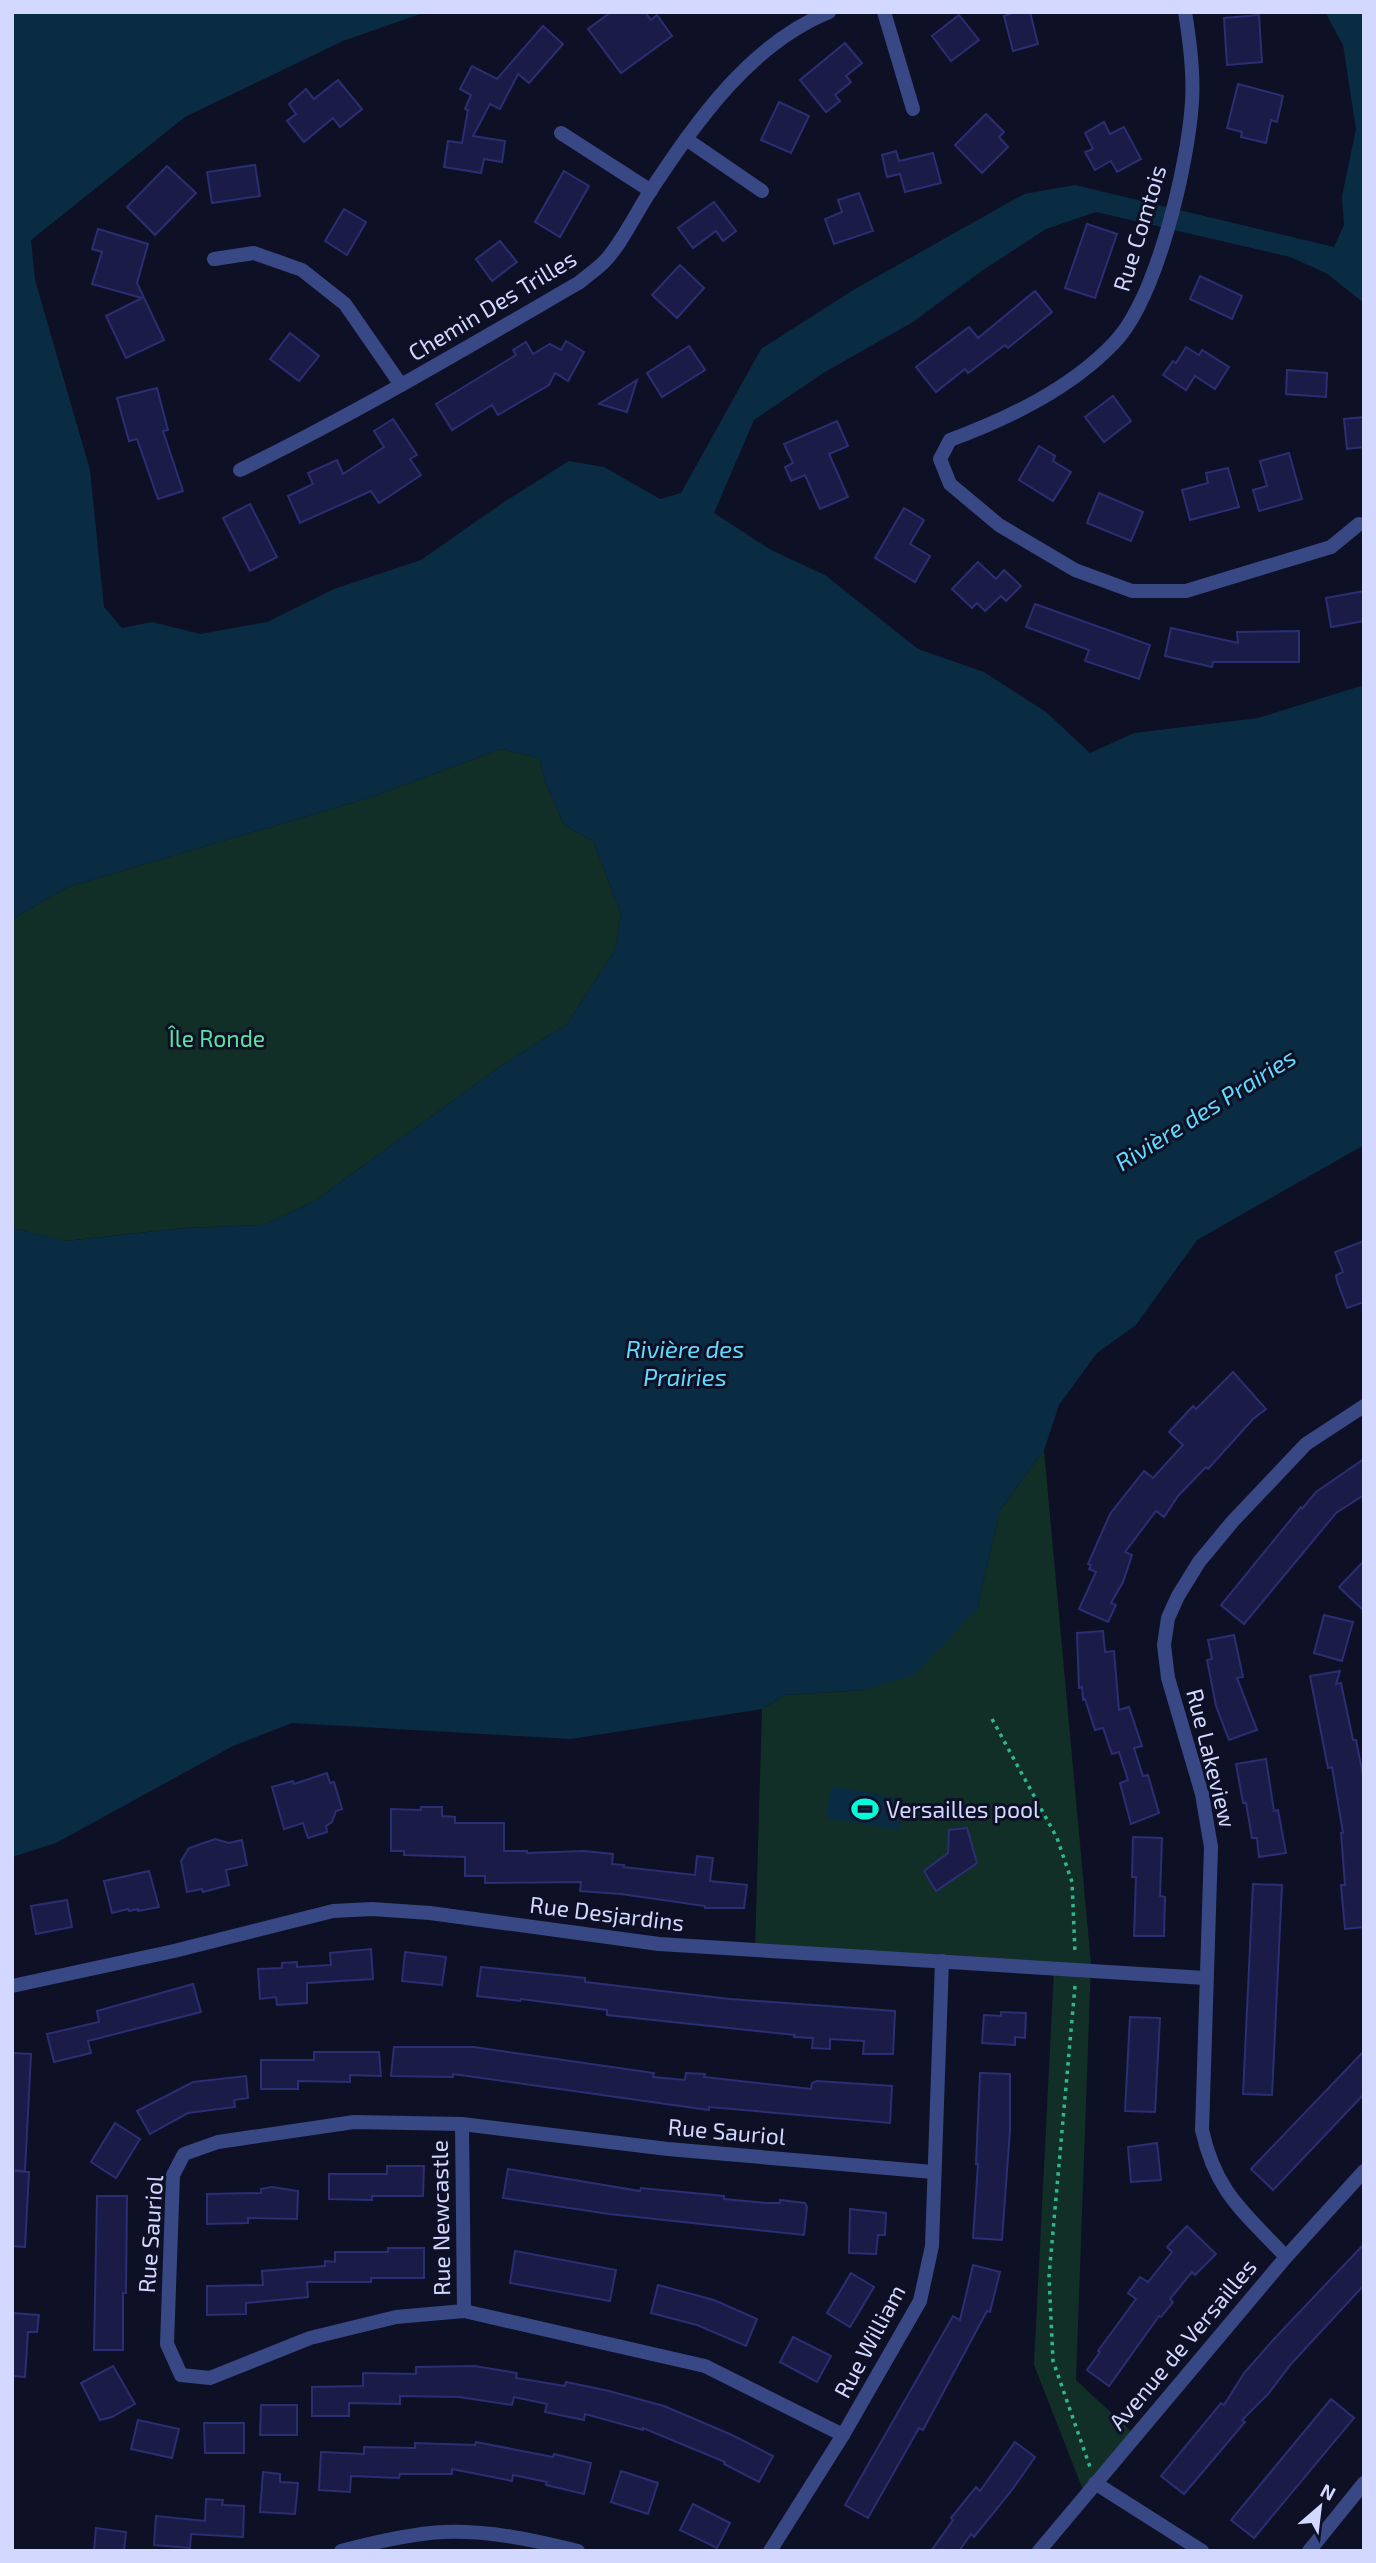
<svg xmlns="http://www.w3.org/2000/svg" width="1376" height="2563" font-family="'Exo 2',sans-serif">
	<rect width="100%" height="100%" fill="#0e1025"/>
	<g fill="#112f27">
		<path d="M501,749l38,9 6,23 19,44 29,16 28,73 -6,36 -48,74 -66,42 -188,136 -50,23 -79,3 -119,13 -53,-13v-309l56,-32 304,-90z"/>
		<path d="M1044,1450l47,514 -15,416 59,55 -50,60 -51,-130 20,-396 -299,-19 7,-241 23,-14 79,-5 113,-81 23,-99z"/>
	</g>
	<g fill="#092c43">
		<path d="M12,12h414l-83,29 -158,76 -154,123 4,40 55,190 14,137 18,21 30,-6 48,12 67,-12 67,-33 87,-29 83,-58 65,-41 35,6 56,32 21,-6 80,-144 94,-60 169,-95 51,-9 259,62 10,-22 -2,-29 14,-67 -13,-84 -18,-33h39v291l-38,-30 -36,-16 -194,-45 -50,17 -63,41 -70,52 -88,50 -71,48 -40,93 57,37 54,25 93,74 66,23 62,40 44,41 44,-20 124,-15 106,-33v460l-167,95 -61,85 -39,28 -38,52 -15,45 -44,60 -23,99 -63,66 -50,15 -79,5 -23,14 -191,30 -279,-16 -59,23 -177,97 -44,14v-629l54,13 118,-13 79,-3 50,-23 188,-136 66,-42 48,-74 6,-36 -28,-73 -29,-16 -19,-44 -6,-23 -38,-9 -129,48 -304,90 -56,32z"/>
		<path d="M832,1786l71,13 -4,31 -74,-12z"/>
	</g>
	<g fill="#1a1b46" stroke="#2b2e73" stroke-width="2">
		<path d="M611,12h34l6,8 6,-5 15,21 -51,37 -33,-44z"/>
		<path d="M1017,12h13l8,32 -25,7 -9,-35z"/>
		<path d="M959,15l20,25 -28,21 -19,-25z"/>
		<path d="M1259,15l3,47 -35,3 -3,-47z"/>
		<path d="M543,26l20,18 -34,39 -11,-9 -18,35 -10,-5 -17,32 32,5 -3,21 -18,-3 -3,14 -37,-6 4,-26 14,2 6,-33 -3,-1 6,-14 -11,-6 12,-23 25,13z"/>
		<path d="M845,43l17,20 -16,13 5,6 -16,13 5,6 -14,11 -26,-32z"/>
		<path d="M338,80l24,29 -22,18 -7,-9 -29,24 -17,-21 9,-7 -7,-10 17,-15 8,10z"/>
		<path d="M1238,84l45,12 -6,26 -6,-2 -5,23 -25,-6 1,-5 -15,-4z"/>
		<path d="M779,102l30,14 -18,37 -30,-13z"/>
		<path d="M986,114l18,18 -5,5 9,10 -26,26 -27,-28z"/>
		<path d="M1104,122l6,12 14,-7 17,32 -24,13 -6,-11 -16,9 -10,-18 8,-3 -8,-16z"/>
		<path d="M896,151l3,10 34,-8 8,30 -36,9 -5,-18 -13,3 -5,-22z"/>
		<path d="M255,165l5,31 -48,7 -5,-31z"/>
		<path d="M167,166l29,27 -41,42 -28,-28z"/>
		<path d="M564,171l25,15 -29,51 -25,-15z"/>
		<path d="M859,193l14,38 -39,13 -9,-25 17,-7 -4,-12z"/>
		<path d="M714,202l22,29 -13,10 -7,-10 -23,17 -15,-20z"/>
		<path d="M344,209l22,13 -19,33 -22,-14z"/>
		<path d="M1087,224l30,10 -22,64 -30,-10z"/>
		<path d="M98,229l50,15 -11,39 27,57 -38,18 -20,-42 36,-18 -50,-14 10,-32 -10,-3z"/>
		<path d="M500,241l17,21 -25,19 -16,-22z"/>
		<path d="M680,265l24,23 -27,30 -25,-23z"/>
		<path d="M1200,276l42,20 -10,23 -42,-20z"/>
		<path d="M1035,291l17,21 -44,36 -3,-3 -37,28 -3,-4 -29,23 -20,-25 53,-40 9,11z"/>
		<path d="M290,333l29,23 -20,25 -29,-22z"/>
		<path d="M566,341l18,11 -16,29 -13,-8 -6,12 -51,30 -6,-10 -40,25 -16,-26 80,-49 -3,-5 13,-8 7,12 17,-10 11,6z"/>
		<path d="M689,346l16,24 -43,27 -15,-24z"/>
		<path d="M1186,347l13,8 3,-5 27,17 -14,22 -20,-13 -9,14 -23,-15 10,-14 3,2z"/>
		<path d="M1287,370l40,3 -1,24 -40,-3z"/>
		<path d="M637,380l-10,32 -28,-8z"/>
		<path d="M157,388l11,42 -5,1 20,60 -25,8 -21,-60 -8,2 -12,-43z"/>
		<path d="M1113,396l18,25 -27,21 -19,-25z"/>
		<path d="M1364,417v30l-17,2 -3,-30z"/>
		<path d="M393,419l24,36 -7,4 11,16 -42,28 -8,-12 -71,32 -12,-27 25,-12 -5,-11 29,-13 6,14 41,-27 -10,-16z"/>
		<path d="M837,421l11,25 -19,8 19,43 -28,12 -15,-34 -14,6 -6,-14 8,-4 -9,-19z"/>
		<path d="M1039,446l16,10 -2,5 18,11 -18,29 -34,-21z"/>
		<path d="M1289,453l13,46 -43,12 -6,-21 14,-4 -7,-25z"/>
		<path d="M1228,468l11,39 -49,13 -8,-30 26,-7 -2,-10z"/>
		<path d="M1099,493l44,19 -12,29 -44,-18z"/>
		<path d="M250,504l27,53 -27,14 -27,-53z"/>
		<path d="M904,508l20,12 -14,24 20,12 -15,26 -40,-24z"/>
		<path d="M978,562l18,17 8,-9 17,16 -15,15 -5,-5 -16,15 -8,-8 -5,5 -20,-19z"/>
		<path d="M1364,591v30l-33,6 -5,-29z"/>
		<path d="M1035,604l115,41 -11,34 -54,-18 4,-11 -63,-23z"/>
		<path d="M1171,628l67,15 -1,-11 62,-1v31h-86l-1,5 -47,-11z"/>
		<path d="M1364,1241v61l-17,6 -10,-27 -1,-6 7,-3 -8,-20z"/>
		<path d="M1233,1372l33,37 -13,10 -45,50 -2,-2 -28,29 -14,21 -8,-6 -31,41 7,3 -9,27 -12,21 5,2 -8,17 -29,-13 17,-37 -7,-3 2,-4 -3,-1 22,-50 34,-43 9,7 30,-33 -14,-13 24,-26 3,3z"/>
		<path d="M1364,1459v36l-28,18 -92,111 -23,-19 80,-98 1,2 14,-17z"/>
		<path d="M1364,1561v50l-25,-24z"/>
		<path d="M1324,1615l29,7 -11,39 -28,-8z"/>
		<path d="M1103,1631l2,21 9,-1 5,59 10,-3 13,39 -8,2 9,28 5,-1 11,38 -28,11 -11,-41 8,-3 -9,-28 -7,2 -9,-26 -8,2 -10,-31 -2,1 -1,-13 -3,1 -2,-55z"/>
		<path d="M1234,1635l9,42 -6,1 20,52 -28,10 -13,-34 -9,-46 5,-1 -4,-19z"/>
		<path d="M1340,1671l-4,13 5,-1 12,57h3l8,40v147l-19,2 -4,-44h4l-4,-52h2l-11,-66 -4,1 -18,-92z"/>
		<path d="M1266,1759l8,52 4,-1 8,43 -27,4 -2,-19h-5l-6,-35h-3l-7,-39z"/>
		<path d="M327,1773l3,10 4,-1 8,27 -6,2 -4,11 -6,4 1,6 -19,6 -5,-15 -19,6 -12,-42 21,-6 1,3z"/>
		<path d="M421,1807h21v9l13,1v6h49v28h23v2l57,-2 29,3 -1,10 12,1 -1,2 72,8 2,-19 16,2 -3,23 37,4 -3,23h-39v-2l-84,-12 -41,-3 1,-9 -96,1v-7h-20v-19l-61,-2v-4h-13v-42l30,1z"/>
		<path d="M967,1828l10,35 -41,28 -12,-20 24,-18 1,-23z"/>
		<path d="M1133,1837l29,1 -2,58 5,1 -1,39h-30l2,-59h-4z"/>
		<path d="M215,1839l14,4 13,-3 5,25 -21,5 3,15 -26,7 -1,-3 -15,3 -6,-31 8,-13z"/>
		<path d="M149,1871l10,36 -21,4v-2l-9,2 -1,-2 -16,4 -8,-32z"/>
		<path d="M1253,1884l29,1 -10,210 -29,-1z"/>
		<path d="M67,1900l5,27 -36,7 -5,-28z"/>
		<path d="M371,1949l2,30 -66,4v20l-30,2 -1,-8 -16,2 -2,-30 24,-1v-5l15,-1v5l34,-2 -1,-12z"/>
		<path d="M405,1952l41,5 -4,28 -40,-4z"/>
		<path d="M481,1967l104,11v4l145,17 165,12 -2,43h-30l1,-13 -34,-2v10l-18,-1 1,-10 -19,-1 1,-2 -188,-20v-5l-86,-11 -1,2 -43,-5z"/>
		<path d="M193,1984l8,28 -113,29 3,12 -37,9 -7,-28 52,-12 -2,-11z"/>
		<path d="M1001,2012l25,1 -1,25 -10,-1v8l-33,-2 2,-28 17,1z"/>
		<path d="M1130,2017l30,1 -5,94 -30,-1z"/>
		<path d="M394,2047h80l180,26 -1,4 32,3 1,-7 19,1 -1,3 107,12 1,-6 5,-2 75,5 -2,37 -181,-16v3l-256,-36v3l-62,-1z"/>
		<path d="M1364,2051v43l-91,96 -22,-21z"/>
		<path d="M314,2052h65l2,24 -31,-1v7l-52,-1v8h-37v-29h53z"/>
		<path d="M12,2053l19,1 -6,117 -13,-1z"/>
		<path d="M980,2073l30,1v56l-8,110 -29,-2 5,-74h-2z"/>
		<path d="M246,2076l2,22 -14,2 1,7 -47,6 -38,21 -13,-23 56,-29z"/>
		<path d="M115,2123l25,16 -24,39 -25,-16z"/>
		<path d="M1157,2143l4,37 -30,2 -3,-35z"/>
		<path d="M387,2166h37l-1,30h-51v4l-43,-1v-25h58z"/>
		<path d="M508,2169l132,22 1,-3 83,8v3l42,4h14v-3l25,3 2,4 -3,28 -195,-21 -106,-16z"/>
		<path d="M12,2171l17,1 -4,75 -13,-1z"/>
		<path d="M272,2187l26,4 -1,28 -49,-1v5l-41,1v-30l54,-1v-4z"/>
		<path d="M97,2196h30l-1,97h-3v57h-29z"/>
		<path d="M850,2209l36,4 -1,22h-7l-2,19 -27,-1z"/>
		<path d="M1187,2226l29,28 -21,21 -3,-3 -22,27 3,3 -12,15 -2,-1 -50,70 -22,-16 13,-18 -2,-1 38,-52 -8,-6 12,-16 8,5 24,-30 -5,-5z"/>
		<path d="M1364,2244v41l-73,79 -22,29 -27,27 3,2 -61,72 -23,-18 60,-73 3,2 20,-32 30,-34z"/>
		<path d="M388,2248h36v30h-53v4h-64l1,15 -62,6v11l-39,1v-29l56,-1 -1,-14 63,-5v-5l10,1v-10h53z"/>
		<path d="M515,2251l101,19 -6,31 -100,-18z"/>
		<path d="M973,2265l27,7 -10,40 -3,-1 -64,119 -4,-2 -51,90 -23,-13 108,-189 7,4z"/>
		<path d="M851,2273l23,14 -24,40 -23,-14z"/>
		<path d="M658,2285l56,15 43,19 -11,27 -49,-21 -46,-12z"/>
		<path d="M12,2313l27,2 -2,17h-9l-3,45 -13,-1z"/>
		<path d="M793,2337l38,19 -14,26 -37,-20z"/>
		<path d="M113,2366l22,38 -23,13 -12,3 -19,-37z"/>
		<path d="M474,2366l43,7 -1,5 49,8 1,-4 43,9 55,15 68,29 41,21 -14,26 -35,-18 1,-2 -82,-34v2l-58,-16 -1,6 -39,-8 2,-8 -33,-7 -2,8 -53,-8 -59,-1v8l-51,-1v13h-37v-29l51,-1v-13l53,1v-7z"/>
		<path d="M1331,2399l23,19 -100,120 -23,-18z"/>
		<path d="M261,2405h36v30h-37z"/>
		<path d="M138,2420l41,9 -7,29 -41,-9z"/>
		<path d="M204,2423h40v30h-39z"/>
		<path d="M476,2442l77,15 1,-3 37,9 -7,31 -38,-9 1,-3 -34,-7 -1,6 -60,-12v5h-52l-1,4 -48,-2 -1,16 -31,-2 2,-38 43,2v-7l51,1v-5l60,2z"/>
		<path d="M1015,2442l20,15 -23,33 -38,47 -3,-3 -12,17h-28l22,-31 -2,-2 25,-31 4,4z"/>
		<path d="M621,2471l37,12 -10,31 -37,-12z"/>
		<path d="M263,2472l17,2v8l18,1 -3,31 -35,-2z"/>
		<path d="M206,2499l17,1 -1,5 22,1 -1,31 -52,-3 -1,14 -36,-3 2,-29 49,5z"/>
		<path d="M693,2504l37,19 -13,25 -37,-18z"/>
		<path d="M96,2528l30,4 -2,19h-30z"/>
	</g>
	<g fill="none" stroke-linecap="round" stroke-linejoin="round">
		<g stroke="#2cb98f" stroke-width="3.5" stroke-dasharray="3.5 5" stroke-linecap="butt">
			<path d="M992,1719l65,119 15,44 3,71"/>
			<path d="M1075,1986l-26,290 4,85 37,106"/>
		</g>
		<g stroke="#384885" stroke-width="14">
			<path d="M884,12l29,97"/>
			<path d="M1185,12c5,30 9,60 7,90 -4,63 -35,196 -78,241 -44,46 -105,75 -164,97l-10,19 10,25 49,41 76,45 57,21h54l145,-44 28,-23"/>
			<path d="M561,133l90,58"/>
			<path d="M686,139l76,52"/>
			<path d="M214,259l40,-6 48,17 43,34 56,81"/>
			<path d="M240,470c117,-57 228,-123 340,-188 8,-7 17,-13 24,-20 17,-17 33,-51 47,-72 46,-69 98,-145 178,-178"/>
			<path d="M12,1986l162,-35 159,-40 39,-2 58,4 229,31 546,34"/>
			<path d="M462,2124l2,187"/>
			<path d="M1286,2257c-42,-45 -70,-64 -84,-127l9,-283 -9,-53 -34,-116 -4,-33 4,-27 10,-22 21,-34 34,-41 73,-77 58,-38"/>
			<path d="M843,2435l-138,-69 -241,-55 -68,6 -86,21 -100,40 -29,-3 -14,-31 6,-169 11,-21 34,-12 136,-20 108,2 206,25 265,23"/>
			<path d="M1095,2483l107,68"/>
			<path d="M341,2551c34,-9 68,-17 102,-19 45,-2 91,8 135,19"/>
			<path d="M770,2551l73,-116 77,-134 12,-55 10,-285"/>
			<path d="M1039,2551l247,-294 78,-86"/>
			<path d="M1309,2551l55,-68"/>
		</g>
	</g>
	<defs>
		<symbol id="stadium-bare" viewBox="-9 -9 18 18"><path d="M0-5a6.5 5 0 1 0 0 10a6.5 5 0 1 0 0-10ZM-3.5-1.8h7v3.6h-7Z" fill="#00fdda" stroke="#0e1025" stroke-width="2.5" paint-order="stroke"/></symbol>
	</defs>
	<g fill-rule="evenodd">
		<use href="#stadium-bare" x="846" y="1790" width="38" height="38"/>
	</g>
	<g text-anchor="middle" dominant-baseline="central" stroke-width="6" stroke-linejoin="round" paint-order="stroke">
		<g font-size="23" fill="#d2d8ff" stroke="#0e1025">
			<text transform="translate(1139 228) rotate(-73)">Rue Comtois</text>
			<text transform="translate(492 305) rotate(-31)">Chemin Des Trilles</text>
			<text transform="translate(1212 1758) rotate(76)">Rue Lakeview</text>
			<text transform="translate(607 1913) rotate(7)">Rue Desjardins</text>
			<text transform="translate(727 2131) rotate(5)">Rue Sauriol</text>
			<text transform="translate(440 2218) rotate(-91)">Rue Newcastle</text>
			<text transform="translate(150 2234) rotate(-86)">Rue Sauriol</text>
			<text transform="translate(869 2341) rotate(-62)">Rue William</text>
			<text transform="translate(1182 2344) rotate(-50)">Avenue de Versailles</text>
		</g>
		<g font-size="23" fill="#5be2a0" stroke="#0e1025">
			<text x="217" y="1038">Île Ronde</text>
		</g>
		<g font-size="23" fill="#d2d8ff" stroke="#0e1025" text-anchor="start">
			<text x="886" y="1809">Versailles pool</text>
		</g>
		<g font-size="24" font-style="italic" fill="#60dcff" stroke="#0e1025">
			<text transform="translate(1205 1109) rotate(-32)">Rivière des Prairies</text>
			<text x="685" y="1348">Rivière des<tspan x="685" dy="28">Prairies</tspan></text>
		</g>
	</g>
	<rect width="1376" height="2563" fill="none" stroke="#d2d8ff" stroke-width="28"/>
	<g transform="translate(1320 2507) rotate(28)" stroke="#0e1025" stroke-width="5" paint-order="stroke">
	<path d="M0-5L12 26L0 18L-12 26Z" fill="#d2d8ff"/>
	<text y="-10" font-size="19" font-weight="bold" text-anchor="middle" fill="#d2d8ff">N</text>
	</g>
</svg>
